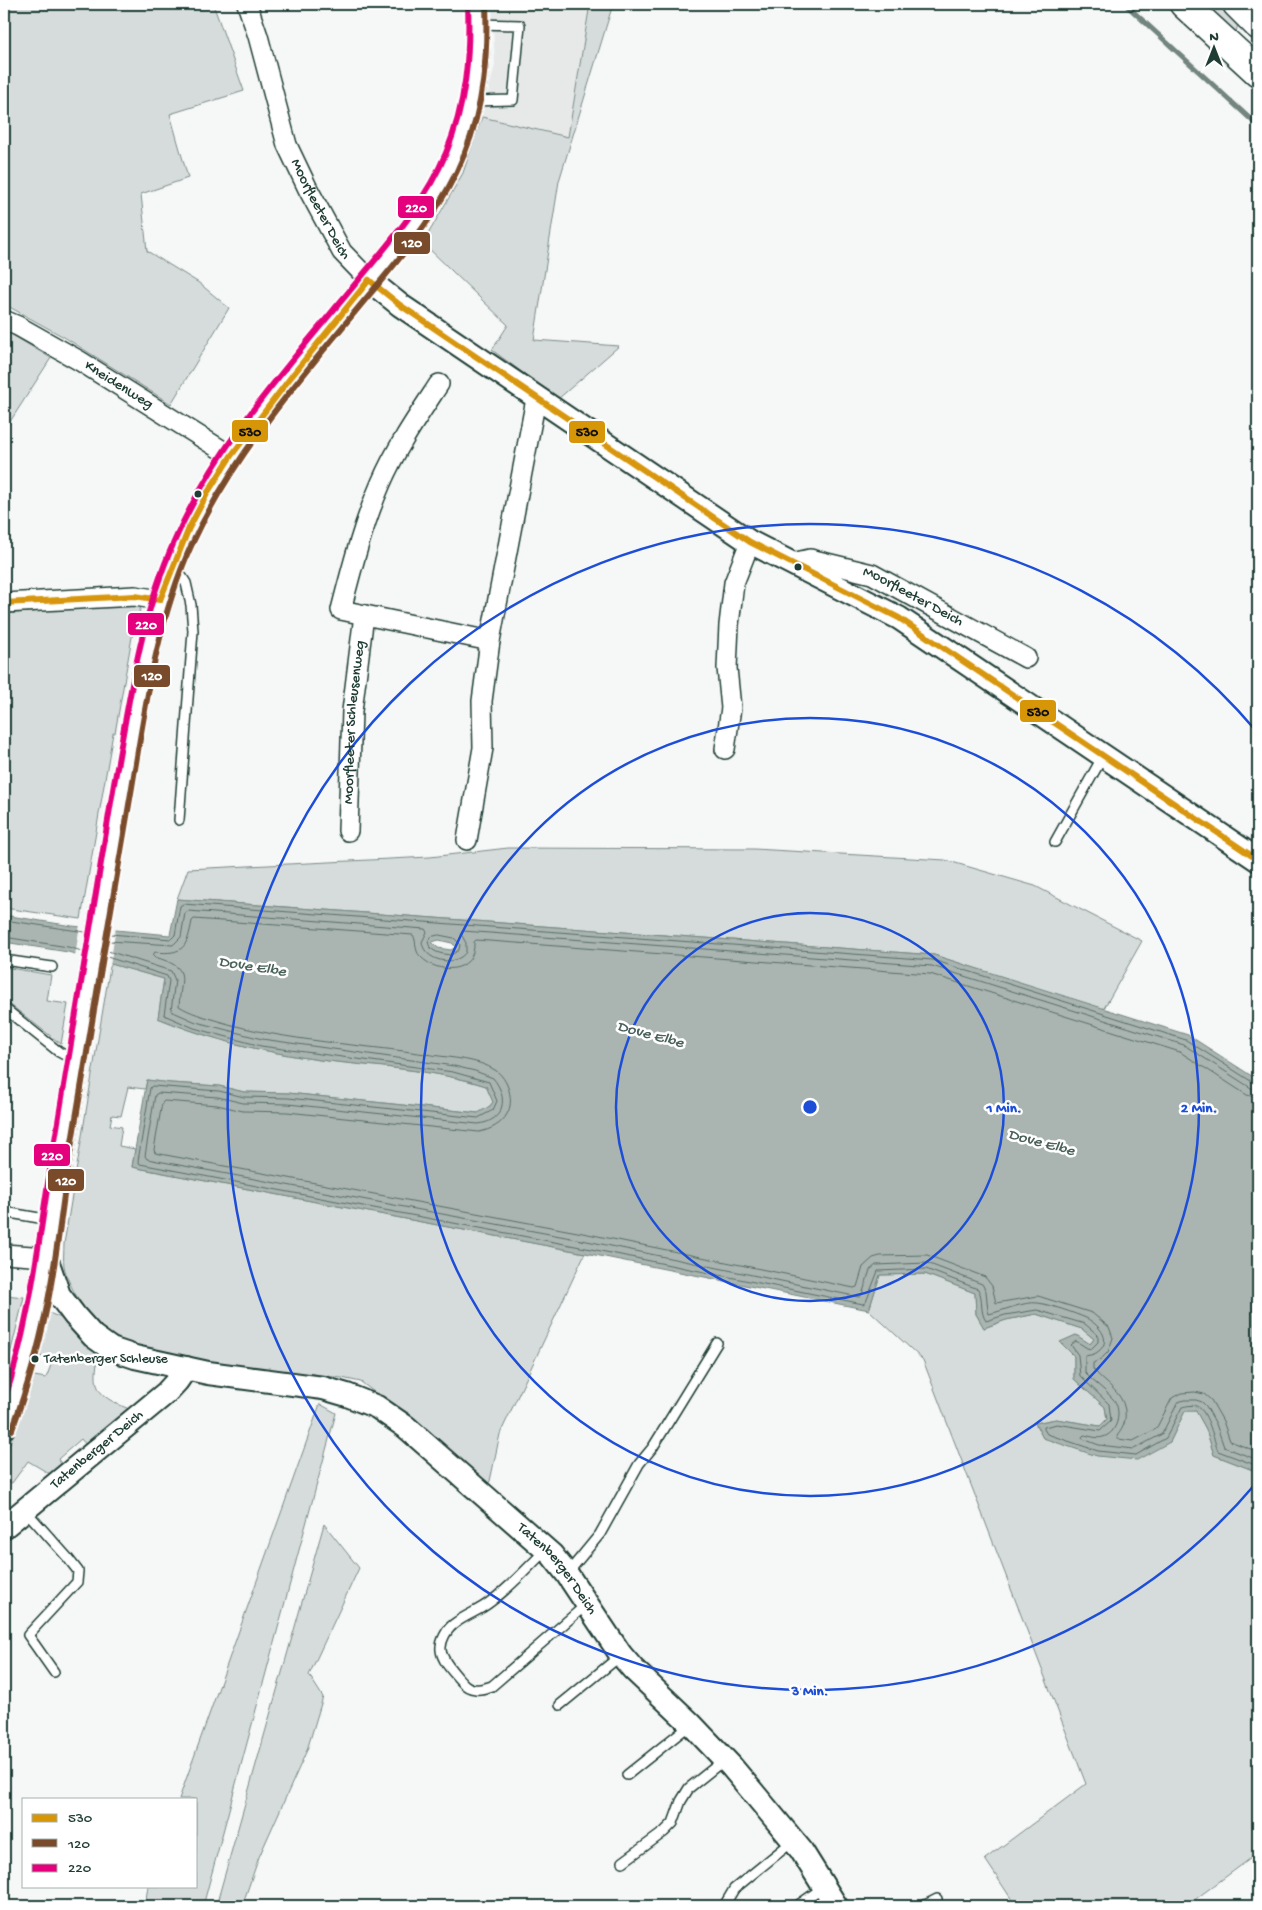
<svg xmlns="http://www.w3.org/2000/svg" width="1262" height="1910" font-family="'Gochi Hand',sans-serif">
	<rect width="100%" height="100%" fill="#f6f7f7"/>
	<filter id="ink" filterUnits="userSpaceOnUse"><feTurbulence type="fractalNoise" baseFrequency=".02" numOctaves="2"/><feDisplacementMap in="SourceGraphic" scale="10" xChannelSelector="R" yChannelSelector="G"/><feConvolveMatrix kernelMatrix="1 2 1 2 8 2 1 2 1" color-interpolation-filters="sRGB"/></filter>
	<g filter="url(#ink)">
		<path fill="#e6e9e8" d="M492,4h98l-22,133 -86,-20 13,-52z"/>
		<g fill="#d6dcdb" stroke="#7a8c88">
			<path d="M4,4h209l31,87 -74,23 18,64 -47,16 6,57 52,32 30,25 -58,96 -107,-67 -60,-33z"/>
			<path d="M590,4h23l-54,177 -25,159 85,6 -61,53 -66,-49 16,-25 -85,-82 40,-70 19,-56 86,20z"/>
			<path d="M1205,4h14l19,19 -2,10z"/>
			<path d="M4,330l47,28 -47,73z"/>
			<path d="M129,604l12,2 -9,31 -17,96h-2l-32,186 -77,-11v-294z"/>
			<path d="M508,848l246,1 191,11 90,26 107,55 -39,69 -169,-55 -757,-56 11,-30 242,-12z"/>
			<path d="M112,964l52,15 -6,39c53,22 106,34 162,42 55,7 113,9 166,26l7,16 -3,4 -11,7 -191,-20 -44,-1 -25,-6 -48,-3 -24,-3 -2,9 -17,-2 -7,29 -9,-1 -2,10 12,2 -3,19 16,3 -3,18 453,86 -85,181 -10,47 -4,6 -90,-78 -35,-27 -19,-4c-53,-7 -106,-11 -159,-22 -23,-4 -47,-8 -69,-20 -21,-12 -45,-45 -50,-70 -1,-7 0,-15 0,-22l46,-277z"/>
			<path d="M4,967l47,8 -4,26 21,3 -7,40 -57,-44z"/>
			<path d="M925,1274l50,19 1,21 8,14 22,-8 30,-6 46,15 12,10 -4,5 -14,-9 -15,7 13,14v23l31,28 2,12 -7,7 -44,-7 -21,4 8,15 127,4 15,-31h11l10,18 8,26 44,17v381l-72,53h-170l-31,-47 101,-75 -163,-424 -54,-50 11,-35z"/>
			<path d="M5,1295l19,2 -20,82v-78z"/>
			<path d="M49,1313l15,6 35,33c-7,36 -4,43 30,57l-42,37 -6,-7 -23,20 4,6 -12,9 -22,-13 -16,22 -8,-2v-21l30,-84 12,2 7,-18 -13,-4z"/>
			<path d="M320,1404l16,9 -133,493h-58l3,-20h48v-87h-17z"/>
			<path d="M324,1524l35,44 -50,107 14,22 -16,53 -48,107 -17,49h-26z"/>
		</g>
		<path fill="#aab5b1" stroke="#72857f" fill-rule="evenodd" d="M177,899l757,56 254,80 70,45v392l-44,-17 -8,-26 -10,-18h-11l-15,31 -33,18 -40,-4 -54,-18 -8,-15 21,-4 44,7 7,-7 -2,-12 -31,-28v-23l-14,-14 16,-7 14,9 4,-5 -12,-10 -46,-15 -30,6 -22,8 -8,-14 -1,-21 -50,-19 -45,1 -11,35 -284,-57 -453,-86 15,-87 24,3 48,3 25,6 44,1 190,20 12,-7 3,-4 -7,-16c-53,-17 -111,-19 -166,-26 -56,-8 -109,-20 -162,-42l6,-39 -96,-27 -64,-10v-27l68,11 98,9zM439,940l13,3 4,4 -5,3 -13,-2 -6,-6z"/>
		<path fill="#f6f7f7" d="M80,924l36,3 -6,39 -35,-10z"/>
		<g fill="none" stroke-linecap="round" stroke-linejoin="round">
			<g stroke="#576d66" stroke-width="1">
				<path d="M4,920l81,12"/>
				<path d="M110,934l61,5 4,-4 5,-29 3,-2 750,56 253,80 68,43 4,1"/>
				<path d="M439,935l15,3 6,6 -1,6 -8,5c-10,-1 -22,-3 -23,-14l3,-4z"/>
				<path d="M4,937l64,10 14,4"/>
				<path d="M109,941l64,4 8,-8 4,-24 3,-2 237,18 2,3 -5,10c2,19 33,26 44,10v-9l-5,-9 2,-3 469,35 252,79 67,43 7,2"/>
				<path d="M108,951l63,20 4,9 -4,31 25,11 66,17 192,27 21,5 18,7c16,19 12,43 -15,46l-190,-20 -45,-1 -25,-6 -60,-4 -3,2 -10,61 2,3 440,82 272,56 3,-2 8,-25 6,-5 51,-2 55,21 4,7 2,20 1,3c14,-3 35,-13 49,-11 14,2 36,10 48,15 14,7 28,24 10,35 -3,2 -7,2 -11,3v17c9,10 21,17 29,27 8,11 4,33 -11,37 -6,2 -13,-1 -19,-2l-2,2 1,2 16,6 35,4 28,-15 16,-32 6,-2h12l6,2 4,4 10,18 8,23 34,13"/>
				<path d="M107,957l60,19 2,5 -5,34 30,13 67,18 192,26 36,10 8,19 -4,9 -15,8 -190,-20 -44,-1 -25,-6 -67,-5 -2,2 -12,73 2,3 446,84 277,56 3,-2 12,-31 48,-2 52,20c6,10 1,22 8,32l19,-6 32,-5 48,14 13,11v7l-7,7 -4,-1 -11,-7 -5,4 7,10 2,21 29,28 2,17 -11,10 -43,-7 -13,3v2l3,5 51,17 38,4 30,-17 16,-31c4,-1 12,-3 16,0 10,5 16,34 20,44l40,15"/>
				<path d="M1258,1098l-11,-3 -67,-43 -250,-78 -454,-34 -2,2c2,32 -37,33 -54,14 -6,-6 -3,-15 -7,-21l-219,-16 -2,2c-5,26 -8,34 -37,31l-2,3 2,2c36,11 26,18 24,49 11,7 26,11 39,15 70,21 143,23 214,34 20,3 46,4 63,15 13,8 20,31 12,44 -5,10 -17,16 -28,18l-192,-20 -44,-1 -26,-6 -53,-4 -2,2 -8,47 1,3 433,81 266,54 3,-1 6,-20 10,-9 7,-2 47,-1 58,22 7,9 4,17 42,-7 54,17 17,14 4,11 -5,14 -7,7 -8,4v6c11,14 29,22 32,41 1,11 -1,17 -8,26l1,3 15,2 23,-12 16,-31 9,-5 14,-1 9,2 7,6 12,21 7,20 28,11"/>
			</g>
			<path stroke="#72857f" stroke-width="5" d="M1125,4l133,122"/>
			<defs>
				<g id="service">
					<path d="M472,101l41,-1 7,-75 -42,-1"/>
					<path d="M175,566l11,17 5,22 2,26 -14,189"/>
					<path d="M1055,842l48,-86"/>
					<path d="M4,960l48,7"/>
					<path d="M4,1008l55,44 17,9"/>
					<path d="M4,1212l47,8"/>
					<path d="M25,1510l42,47 11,14 -1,11 -49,53 26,37"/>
					<path d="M546,1550c-18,17 -35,37 -56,52 -11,9 -25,13 -36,22 -7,5 -14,17 -13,26 1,11 13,23 20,31 9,11 20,9 31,5l95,-82"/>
					<path d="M567,1574l33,-40 39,-70 14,-17 64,-104"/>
					<path d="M560,1705l60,-49"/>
					<path d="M627,1775l64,-51"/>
					<path d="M623,1862l41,-30 9,-9 8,-22 8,-13 35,-28"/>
					<path d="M724,1906l10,-17 59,-48"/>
					<path d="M797,1906l27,-19"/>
					<path d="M923,1906l14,-7"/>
				</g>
				<g id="minor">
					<path id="s1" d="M247,4l11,32 29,109 21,44 34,63 27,28"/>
					<path id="s2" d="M4,320l14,6 62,35 151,95"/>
					<path d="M439,384c-21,32 -43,64 -58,99 -18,41 -29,84 -40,127l149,31"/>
					<path id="s3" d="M792,563l18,-4 62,15 154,84"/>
					<path d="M4,603l131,-7 25,4"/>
					<path d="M725,749l6,-41 -4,-40 2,-43 5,-42 16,-41"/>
					<path id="s4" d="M348,831l4,-120 12,-96"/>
					<path d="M467,840l16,-92 -1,-47 8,-60 46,-242"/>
					<path d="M4,1254l42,3"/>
				</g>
				<g id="tertiary">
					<path d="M369,280l31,25 350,237 149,76 359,242"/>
					<path id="s5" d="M47,1260l12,35 16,21 18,20 18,13 24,8 73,16 115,15 24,7 30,12 29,20 146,128 15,19 54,81 12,14 58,55 40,42 70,84 35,56"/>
					<path d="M4,1427c14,-38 26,-78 34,-119 9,-47 14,-96 22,-144 21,-125 40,-249 62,-373 15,-84 26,-168 60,-246 41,-95 117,-179 182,-258 34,-43 70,-80 91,-132 21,-51 25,-97 22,-151"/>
					<path id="s6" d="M4,1527l162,-134 11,-12 9,-13"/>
				</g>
				<g id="motorway">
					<path d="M1184,4l74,68"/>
					<path d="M1237,4l21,21"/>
				</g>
			</defs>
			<use href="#service" stroke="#1f3d34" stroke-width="12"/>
			<use href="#minor" stroke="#1f3d34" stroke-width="22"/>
			<use href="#tertiary" stroke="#1f3d34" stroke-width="26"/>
			<use href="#motorway" stroke="#1f3d34" stroke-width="31"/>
			<use href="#service" stroke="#fff" stroke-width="9"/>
			<use href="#minor" stroke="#fff" stroke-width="19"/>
			<use href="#tertiary" stroke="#fff" stroke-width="22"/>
			<use href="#motorway" stroke="#fff" stroke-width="28"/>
			<defs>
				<g id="bus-1">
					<path d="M369,280l31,25 350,237 149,76 359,242"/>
					<path d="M160,600l29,-72 19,-36 23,-36 60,-79 78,-97"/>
					<path d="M4,603l131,-7 25,4"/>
				</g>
				<path id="bus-2" d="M12,1430c14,-39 26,-78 34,-119 10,-48 15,-96 22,-145 21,-124 41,-249 63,-373 14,-83 25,-169 60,-247 41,-89 106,-164 168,-239 39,-47 82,-94 105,-152 20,-49 24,-99 22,-151"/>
				<path id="bus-3" d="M4,1401c26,-77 34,-157 47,-237 21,-127 41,-254 63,-380 15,-82 26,-166 60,-242 40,-93 108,-170 173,-248 36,-44 77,-88 99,-141 20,-48 24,-98 22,-149"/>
			</defs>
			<use href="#bus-1" stroke="#fff" stroke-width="10"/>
			<use href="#bus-2" stroke="#fff" stroke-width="10"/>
			<use href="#bus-3" stroke="#fff" stroke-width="10"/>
			<use href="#bus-1" stroke="#d79608" stroke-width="6"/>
			<use href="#bus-2" stroke="#7a4b2a" stroke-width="6"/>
			<use href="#bus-3" stroke="#e5007d" stroke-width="6"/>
		</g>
	</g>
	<g fill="none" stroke="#1d4ed8" stroke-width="2.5">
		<circle cx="810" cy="1107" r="194"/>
		<circle cx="810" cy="1107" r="389"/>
		<path d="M1257 1482A583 583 0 1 1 1257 732"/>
	</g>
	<g fill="#1f3d34" stroke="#fff" stroke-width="2">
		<circle cx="198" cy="494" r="4.5"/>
		<circle cx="798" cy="567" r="4.5"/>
		<circle cx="35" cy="1359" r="4.5"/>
	</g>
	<g text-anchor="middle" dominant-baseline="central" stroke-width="5" stroke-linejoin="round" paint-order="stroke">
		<g font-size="14" fill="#1f3d34" stroke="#fff" text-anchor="start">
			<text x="44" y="1359">Tatenberger Schleuse</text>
		</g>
		<g font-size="15" fill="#1f3d34" stroke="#fff">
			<text stroke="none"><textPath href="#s1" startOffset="219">Moorfleeter Deich</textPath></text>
			<text stroke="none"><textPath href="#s2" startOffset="132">Kneidenweg</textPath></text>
			<text stroke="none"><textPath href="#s3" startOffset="129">Moorfleeter Deich</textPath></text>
			<text stroke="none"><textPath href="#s4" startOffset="109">Moorfleeter Schleusenweg</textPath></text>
			<text stroke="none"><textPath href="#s6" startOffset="121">Tatenberger Deich</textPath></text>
			<text stroke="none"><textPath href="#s5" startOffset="629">Tatenberger Deich</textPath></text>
		</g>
		<g font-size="16" font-style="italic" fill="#49615a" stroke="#fff">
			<text transform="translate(252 968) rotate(9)">Dove Elbe</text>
			<text transform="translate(650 1036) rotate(15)">Dove Elbe</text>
			<text transform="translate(1041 1144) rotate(15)">Dove Elbe</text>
		</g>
	</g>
	<circle cx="810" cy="1107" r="8" fill="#1d4ed8" stroke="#fff" stroke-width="2.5"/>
	<g font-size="15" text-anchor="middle" font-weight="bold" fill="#1d4ed8" stroke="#fff" stroke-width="5" stroke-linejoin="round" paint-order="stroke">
		<text x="1004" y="1112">1 Min.</text>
		<text x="1199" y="1112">2 Min.</text>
		<text x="810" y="1695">3 Min.</text>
	</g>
	<g stroke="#fff" stroke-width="2">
		<rect x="397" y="195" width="38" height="24" rx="5" fill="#e5007d"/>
		<rect x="393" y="231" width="38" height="24" rx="5" fill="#7a4b2a"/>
		<rect x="231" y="419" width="38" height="24" rx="5" fill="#d79608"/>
		<rect x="568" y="420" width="38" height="24" rx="5" fill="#d79608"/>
		<rect x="127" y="612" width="38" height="24" rx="5" fill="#e5007d"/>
		<rect x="133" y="664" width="38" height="24" rx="5" fill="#7a4b2a"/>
		<rect x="1019" y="699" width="38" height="24" rx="5" fill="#d79608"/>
		<rect x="33" y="1143" width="38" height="24" rx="5" fill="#e5007d"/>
		<rect x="47" y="1168" width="38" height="24" rx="5" fill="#7a4b2a"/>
	</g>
	<g font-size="14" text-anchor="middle" font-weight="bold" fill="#fff">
		<text x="416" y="212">220</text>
		<text x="412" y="247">120</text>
		<text x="146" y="629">220</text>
		<text x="152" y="680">120</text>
		<text x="52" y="1160">220</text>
		<text x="66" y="1185">120</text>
	</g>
	<g font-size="14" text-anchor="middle" font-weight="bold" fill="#111">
		<text x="250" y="436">530</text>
		<text x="587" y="436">530</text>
		<text x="1038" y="716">530</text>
	</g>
	<rect width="1262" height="1910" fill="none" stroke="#fff" stroke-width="20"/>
	<rect x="10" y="10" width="1242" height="1890" fill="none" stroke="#1f3d34" stroke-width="2" filter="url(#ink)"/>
	<rect x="22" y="1798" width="175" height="90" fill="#ffffff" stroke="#a5b1ae"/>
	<rect x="32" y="1814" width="25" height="8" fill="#d79608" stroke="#a5b1ae"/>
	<text x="68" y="1822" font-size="15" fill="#1f3d34">530</text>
	<rect x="32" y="1839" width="25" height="8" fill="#7a4b2a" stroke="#a5b1ae"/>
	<text x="68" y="1848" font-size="15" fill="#1f3d34">120</text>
	<rect x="32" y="1864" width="25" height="8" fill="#e5007d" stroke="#a5b1ae"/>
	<text x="68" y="1872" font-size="15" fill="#1f3d34">220</text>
	<g transform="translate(1214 48)" stroke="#ffffff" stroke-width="4" paint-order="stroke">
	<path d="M0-4L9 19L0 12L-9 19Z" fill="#1f3d34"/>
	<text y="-8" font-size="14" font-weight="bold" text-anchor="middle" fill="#1f3d34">N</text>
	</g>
</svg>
